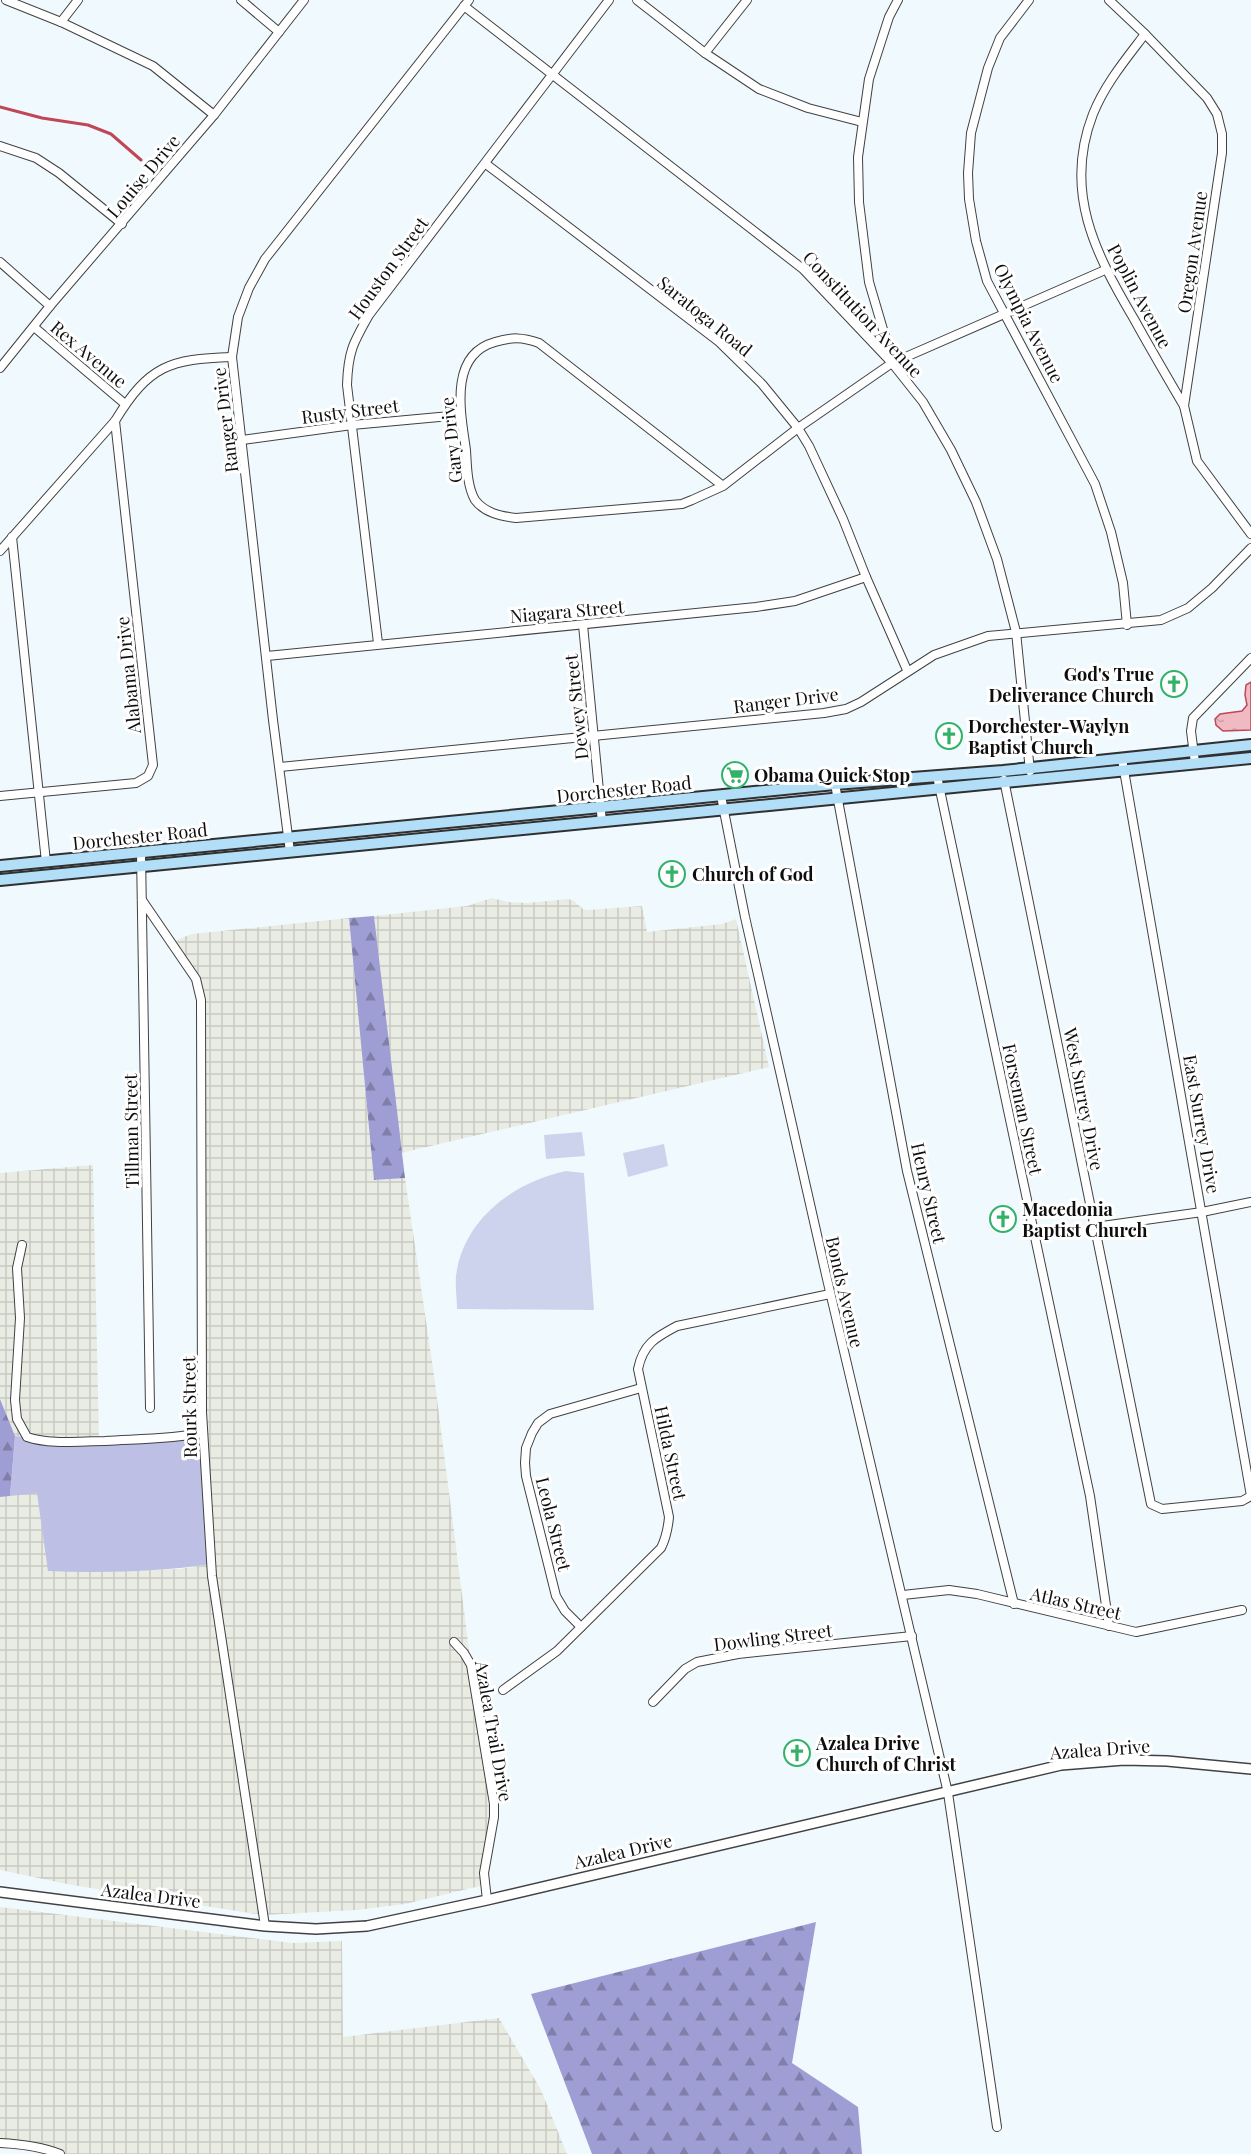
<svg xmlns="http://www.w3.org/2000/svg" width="1251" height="2154" font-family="'Playfair Display',serif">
	<defs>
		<pattern id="industrial-grid" width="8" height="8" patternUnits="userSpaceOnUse" patternTransform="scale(1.5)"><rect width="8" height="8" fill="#e9ece3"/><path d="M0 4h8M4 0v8" fill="none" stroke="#c7c9c2"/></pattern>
		<pattern id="forest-firs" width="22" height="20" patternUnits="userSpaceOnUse" patternTransform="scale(1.5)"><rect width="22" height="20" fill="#9f9ed4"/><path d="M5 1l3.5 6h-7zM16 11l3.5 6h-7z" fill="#807faa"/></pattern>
		<pattern id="water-ripples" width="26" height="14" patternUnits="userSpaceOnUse" patternTransform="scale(1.5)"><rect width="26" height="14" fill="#f0bac2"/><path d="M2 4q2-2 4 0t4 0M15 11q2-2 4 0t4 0" fill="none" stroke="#cd9fa6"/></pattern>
	</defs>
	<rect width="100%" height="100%" fill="#f0fafe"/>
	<g fill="url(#industrial-grid)">
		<path d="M492,898l16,4 20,1 40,-4 6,2 9,8 5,1 54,-4 5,26 75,-8 14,-5 33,148 -368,86 -27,-237 93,-10z"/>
		<path d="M349,918l25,262 31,-2 29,197 37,290 23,139 -10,81 -79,19 -48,6 -94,5 -191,-30 -72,-15v-373l37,-5 94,78 49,-1 30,-5 -4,-77 -5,-487 -5,-21 -25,-37 21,-8z"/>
		<path d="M93,1165l6,276 -84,-5 -15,-37v-226z"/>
		<path d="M0,1907l292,36 50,-2 1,96 156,-19 42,72 26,64h-507l-60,-11z"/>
	</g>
	<path fill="#bdbfe5" d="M203,1433l8,131c-53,8 -109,9 -163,7l-11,-78 -27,3 5,-60 12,1 13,5z"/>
	<g fill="url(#forest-firs)">
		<path d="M374,916l31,262 -31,2 -25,-262z"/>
		<path d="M0,1399l15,37 -5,60 -10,1z"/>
		<path d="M816,1922l-24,141 66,44 4,47h-270l-61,-160z"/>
	</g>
	<g fill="#ced3ed">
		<path d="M582,1132l3,24 -39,3 -2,-24z"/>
		<path d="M664,1144l4,22 -40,11 -5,-24z"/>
		<path d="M566,1171l18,2 10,137 -137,-1c0,-11 -2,-22 -1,-33 7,-57 58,-94 110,-105z"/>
	</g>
	<path fill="url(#water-ripples)" stroke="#c14757" stroke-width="1.5" d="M1251,682v48l-28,1 -7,-6 -1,-6 5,-5 22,-3 5,-6 -2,-10 1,-10z"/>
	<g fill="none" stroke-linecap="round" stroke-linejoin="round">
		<path stroke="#c14757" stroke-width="3" d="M0,107l42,11 46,7 23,9 30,26"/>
		<defs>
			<g id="minor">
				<path d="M6,0l55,22 92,44 61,49"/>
				<path d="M241,0l38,32"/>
				<path d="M637,0l68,53 54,36 49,19 54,14"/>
				<path d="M1029,0l-29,38 -12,30 -17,65 -3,40 1,26 7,42 11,40 108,203 16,48 12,51 4,42"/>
				<path d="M1109,0l36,34 62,64 10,16 5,20v19l-38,253 13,55 54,73"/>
				<path d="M464,6l339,263 89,94 31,39 28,48 25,52 21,57 19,73 14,139"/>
				<path d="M61,22l17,-22"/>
				<path d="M1145,34c-19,25 -40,50 -52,80 -30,77 2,139 41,205 16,29 33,58 50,87"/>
				<path d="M705,53l42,-53"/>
				<path d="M0,146l36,12 23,15 63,51"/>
				<path d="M486,164l232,177 44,43 36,44 11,18 34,73 23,58 41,93"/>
				<path d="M0,262l50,44"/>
				<path d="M34,327l91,77"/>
				<path d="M892,360l-23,-78 -10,-80 -1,-45 11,-78 20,-62 9,-17"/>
				<path d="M0,368l50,-62 164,-191 90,-115"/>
				<path d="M242,440l110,-15 109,-10"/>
				<path d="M723,486l-184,-143c-17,-6 -27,-6 -44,-1 -47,13 -34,72 -29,108 1,16 1,36 9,50 10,13 25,16 41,18l166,-14 10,-4 31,-14 75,-58 94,-65 213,-93"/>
				<path d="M12,537l34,325"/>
				<path d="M0,551l115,-130c34,-56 55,-62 117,-64"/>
				<path d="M583,625l19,197"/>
				<path d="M378,643l-31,-258c1,-33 6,-42 22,-70l240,-315"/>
				<path d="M267,656l489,-49 39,-6 71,-24"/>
				<path d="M1122,759l129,737"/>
				<path d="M1195,763l-4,-32 2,-13 58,-60"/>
				<path d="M280,767l544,-54 22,-4 15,-7 73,-47 54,-19 173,-16 27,-12 24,-20 39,-40"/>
				<path d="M937,776l153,720 19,130"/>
				<path d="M1004,780l147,724 11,5 80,-8 9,-5"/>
				<path d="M835,784l72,387 107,433"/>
				<path d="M0,796l136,-13 12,-7 5,-11 -38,-344"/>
				<path d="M721,796l24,121 82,362 121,514 49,334"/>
				<path d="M290,852l-17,-132 -41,-363 6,-40 11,-29 16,-29 204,-259"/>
				<path d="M141,853l9,555"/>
				<path d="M142,900l54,79 5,21 1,412 10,164 53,350"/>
				<path d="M1095,1227l107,-15 49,-10"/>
				<path d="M22,1245l-5,23 3,50 -5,82 2,19 10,18c24,8 53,4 78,4 33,-2 66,-2 98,-8"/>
				<path d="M903,1595l46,-5 28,4 159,38 106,-22"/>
				<path d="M581,1627l-16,-16 -9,-15 -30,-120 -1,-13 1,-15 6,-15 6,-10 12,-9 91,-26"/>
				<path d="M454,1642l10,11 7,12 23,139v13l-10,56 3,27"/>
				<path d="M503,1690l54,-39 104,-103c5,-10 7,-20 8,-31l-31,-148c5,-25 18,-32 39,-43l153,-32"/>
				<path d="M653,1702l32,-33 12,-7 41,-8 174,-18"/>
				<path d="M0,2143c21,1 40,3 60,11"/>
			</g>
			<path id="tertiary" d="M0,1892l265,34 51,3 51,-3 120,-26 574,-135 63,-5 43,1 84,8"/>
			<g id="secondary">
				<path d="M0,866l835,-82 168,-13 248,-26"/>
				<path d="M0,880l1251,-122"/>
			</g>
		</defs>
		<use href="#minor" stroke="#414141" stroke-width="10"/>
		<use href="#tertiary" stroke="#414141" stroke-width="12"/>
		<use href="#secondary" stroke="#303030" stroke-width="14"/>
		<use href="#minor" stroke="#fff" stroke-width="8"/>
		<use href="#tertiary" stroke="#fff" stroke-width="9"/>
		<use href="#secondary" stroke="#b2def7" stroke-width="10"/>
	</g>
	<defs>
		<symbol id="church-ring" viewBox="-11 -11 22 22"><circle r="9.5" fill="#fff" stroke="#33b168" stroke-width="1.5"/><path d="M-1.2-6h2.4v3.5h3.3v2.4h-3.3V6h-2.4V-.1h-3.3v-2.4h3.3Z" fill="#33b168"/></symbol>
		<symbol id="supermarket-ring" viewBox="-11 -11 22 22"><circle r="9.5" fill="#fff" stroke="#33b168" stroke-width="1.5"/><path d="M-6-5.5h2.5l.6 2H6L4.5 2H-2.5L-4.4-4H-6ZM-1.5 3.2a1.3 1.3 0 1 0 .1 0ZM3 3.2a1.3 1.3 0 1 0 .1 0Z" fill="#33b168"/></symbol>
	</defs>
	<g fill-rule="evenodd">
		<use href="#church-ring" x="1159" y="669" width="30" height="30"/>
		<use href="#church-ring" x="934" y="721" width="30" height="30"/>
		<use href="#supermarket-ring" x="720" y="760" width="30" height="30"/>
		<use href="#church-ring" x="657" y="859" width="30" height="30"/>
		<use href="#church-ring" x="988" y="1204" width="30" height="30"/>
		<use href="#church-ring" x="782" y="1738" width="30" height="30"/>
	</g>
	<g text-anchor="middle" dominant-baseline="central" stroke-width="6" stroke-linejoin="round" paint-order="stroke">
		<g font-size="18" fill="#0e0e0e" stroke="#fff">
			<text transform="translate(143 176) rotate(-50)">Louise Drive</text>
			<text transform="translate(1192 252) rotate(-82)">Oregon Avenue</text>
			<text transform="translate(388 268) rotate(-54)">Houston Street</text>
			<text transform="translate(1140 296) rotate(62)">Poplin Avenue</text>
			<text transform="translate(863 314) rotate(47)">Constitution Avenue</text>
			<text transform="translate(705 316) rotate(39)">Saratoga Road</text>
			<text transform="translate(1029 323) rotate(63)">Olympia Avenue</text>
			<text transform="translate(89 354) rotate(40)">Rex Avenue</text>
			<text transform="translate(350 411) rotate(-7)">Rusty Street</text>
			<text transform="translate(225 420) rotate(-97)">Ranger Drive</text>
			<text transform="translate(451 440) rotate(-96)">Gary Drive</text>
			<text transform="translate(567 611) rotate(-5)">Niagara Street</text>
			<text transform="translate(128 675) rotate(-96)">Alabama Drive</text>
			<text transform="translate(786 700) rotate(-7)">Ranger Drive</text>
			<text transform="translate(576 707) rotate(-96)">Dewey Street</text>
			<text transform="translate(624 789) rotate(-6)">Dorchester Road</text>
			<text transform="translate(140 836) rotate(-6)">Dorchester Road</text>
			<text transform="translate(1084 1099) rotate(79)">West Surrey Drive</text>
			<text transform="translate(1023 1109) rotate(78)">Forseman Street</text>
			<text transform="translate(1202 1124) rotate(80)">East Surrey Drive</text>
			<text transform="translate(131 1131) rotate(-91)">Tillman Street</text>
			<text transform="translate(929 1193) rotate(77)">Henry Street</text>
			<text transform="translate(845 1292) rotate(77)">Bonds Avenue</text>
			<text transform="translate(189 1407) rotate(-91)">Rourk Street</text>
			<text transform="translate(671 1453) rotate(78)">Hilda Street</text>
			<text transform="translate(554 1524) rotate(76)">Leola Street</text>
			<text transform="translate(1076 1603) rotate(13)">Atlas Street</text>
			<text transform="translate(773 1637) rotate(-7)">Dowling Street</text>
			<text transform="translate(494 1731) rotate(80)">Azalea Trail Drive</text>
			<text transform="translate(1100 1749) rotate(-4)">Azalea Drive</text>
			<text transform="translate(623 1851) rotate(-13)">Azalea Drive</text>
			<text transform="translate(151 1895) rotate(7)">Azalea Drive</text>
		</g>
		<g font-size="18" font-weight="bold" fill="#0e0e0e" stroke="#fff" text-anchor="start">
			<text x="1154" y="674" text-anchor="end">God's True<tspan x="1154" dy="21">Deliverance Church</tspan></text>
			<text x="968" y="726">Dorchester-Waylyn<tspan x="968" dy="21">Baptist Church</tspan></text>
			<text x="754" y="775">Obama Quick Stop</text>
			<text x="692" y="874">Church of God</text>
			<text x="1022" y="1209">Macedonia<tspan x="1022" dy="21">Baptist Church</tspan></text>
			<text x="816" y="1743">Azalea Drive<tspan x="816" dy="21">Church of Christ</tspan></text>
		</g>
	</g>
</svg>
